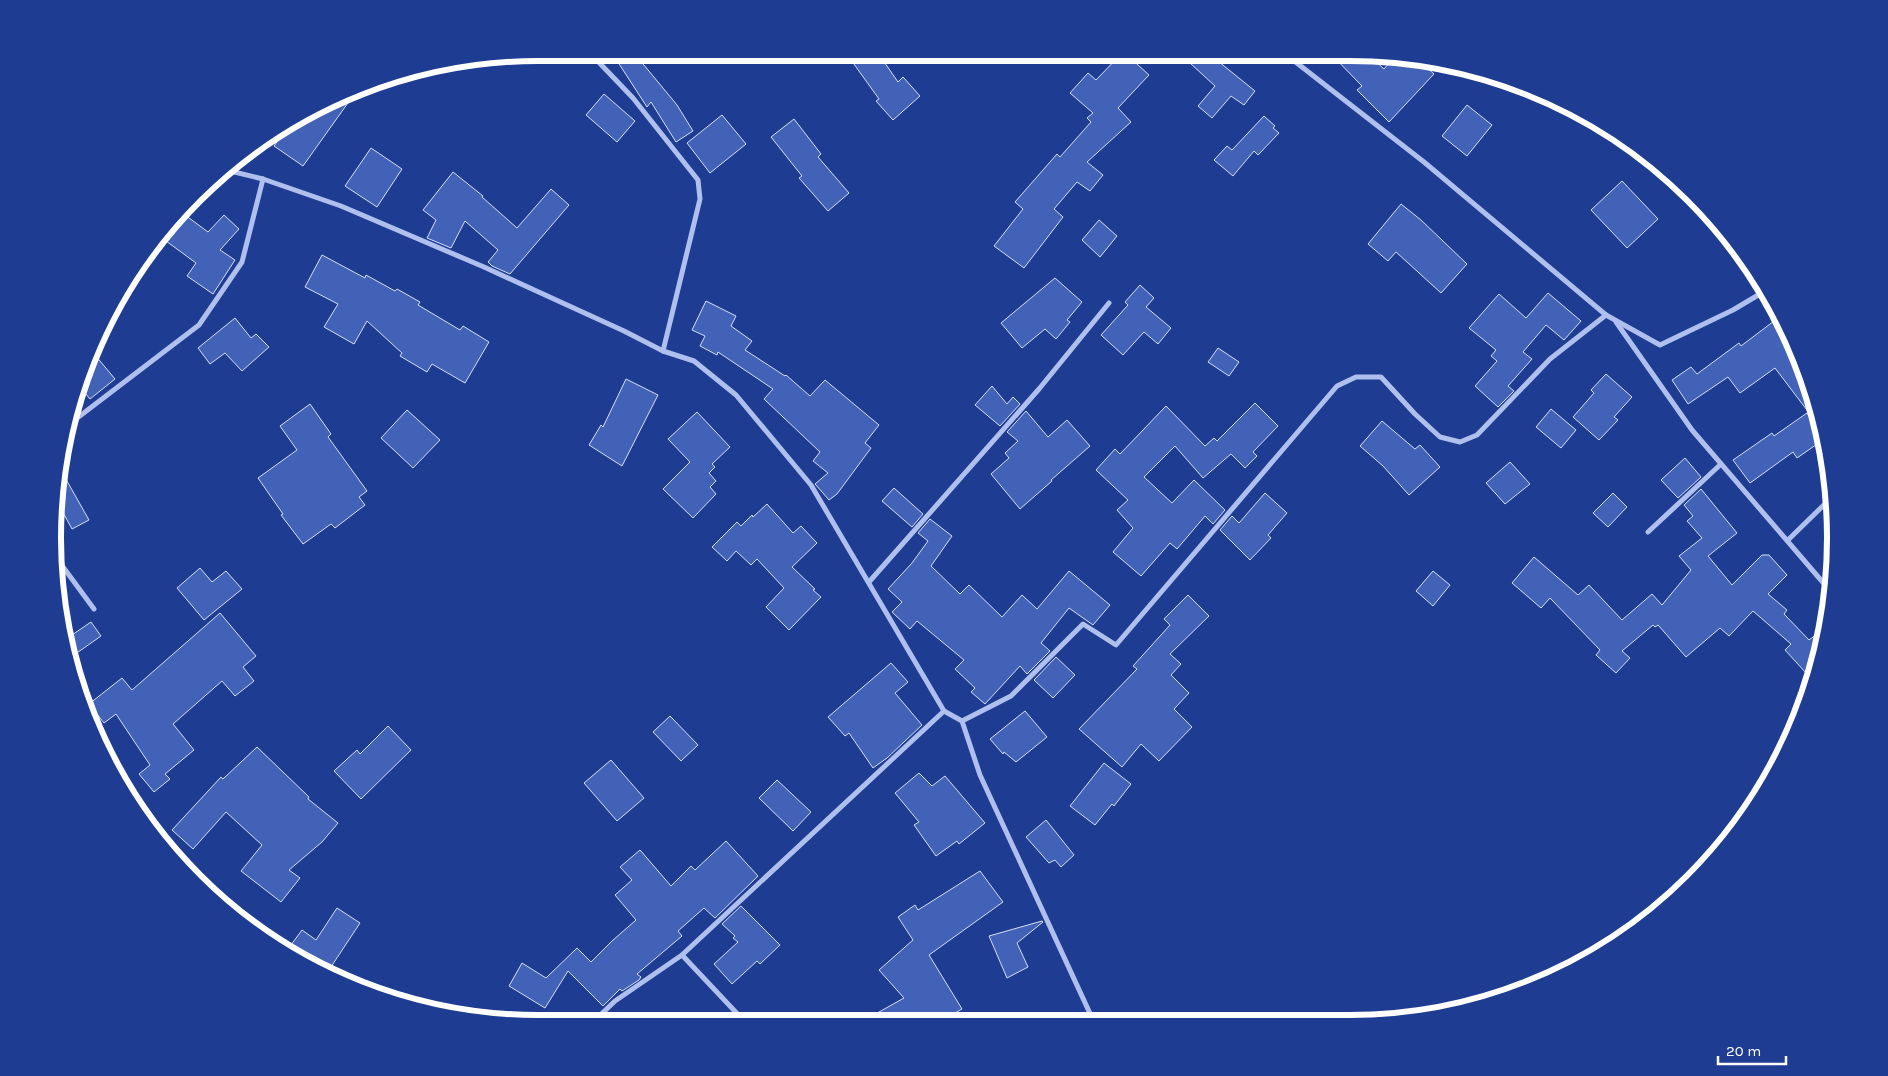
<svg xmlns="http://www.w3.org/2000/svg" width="1888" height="1076" font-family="Karla,sans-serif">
	<rect width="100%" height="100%" fill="#1e3c92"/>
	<g fill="#4262b8" stroke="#d5dffa">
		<path d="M612,53h22l43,52 16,26 -17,11 -25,-40 -4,5z"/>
		<path d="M846,53h32l20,29 5,-5 17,19 -27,24 -17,-19 3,-2z"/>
		<path d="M1122,53h3l24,22 -31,33 13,14 -44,40 16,13 -13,16 -13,-9 -23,27 9,8 -39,51 -30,-22 29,-37 -8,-7 42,-48 3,3 31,-35 -4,-4 6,-5 -23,-20 18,-20 8,7z"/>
		<path d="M1179,53h29l47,38 -11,14 -13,-9 -19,22 -14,-12 17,-20z"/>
		<path d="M1330,53l38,1 16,15 10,-12 9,7 5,-5 12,2 14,13 -45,48 -32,-32 5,-4z"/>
		<path d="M355,93l-52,73 -29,-20 12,-16z"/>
		<path d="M604,94l31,27 -18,21 -31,-27z"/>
		<path d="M1467,105l25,20 -25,31 -25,-20z"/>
		<path d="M722,115l24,29 -36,29 -23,-30z"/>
		<path d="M1264,116l11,10 -2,2 6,5 -21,22 -4,-4 -21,25 -19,-16 13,-14 5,4z"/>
		<path d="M794,119l27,35 -3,3 31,36 -21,18 -29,-33 3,-2 -31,-39z"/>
		<path d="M371,148l31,21 -25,38 -32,-21z"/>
		<path d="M453,172l30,24 -1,1 35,31 34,-39 18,16 -59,69 -18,-8 -4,-4 10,-12 -33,-29 -14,27 -24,-10 9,-18 -13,-10z"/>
		<path d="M1622,181l36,38 -31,29 -36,-38z"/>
		<path d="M1401,204l20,16 46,44 -26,29 -45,-41 -8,9 -20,-17z"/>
		<path d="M185,215l23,17 16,-17 15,14 -19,21 15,10 -22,34 -26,-18 9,-13 -30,-22z"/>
		<path d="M1099,220l18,16 -17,21 -18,-17z"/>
		<path d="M322,255l43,23 1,-3 29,16 2,-2 23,13 -2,3 42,25 3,-4 26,16 -24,41 -33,-19 -5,8 -27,-16 2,-3 -35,-32 -13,23 -30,-17 14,-23 -33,-17z"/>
		<path d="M1055,278l27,24 -15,18 3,2 -14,17 -11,-10 -23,19 -21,-25z"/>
		<path d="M1140,285l14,13 -8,9 25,21 -13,16 -14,-12 -21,23 -22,-20 27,-30 -3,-3z"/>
		<path d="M1548,293l33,28 -17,19 -18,-15 -23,27 9,7 -24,27 6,5 -16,16 -23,-21 22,-25 -6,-5 5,-6 -27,-22 30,-34 27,24z"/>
		<path d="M706,301l30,15 -5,10 21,15 -7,9 40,26 1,-1 24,21 15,-16 54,45 -14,18 6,5 -34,46 -8,6 -14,-16 13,-11 -15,-12 7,-9 -56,-53 9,-10 -55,-37 -1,3 -17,-9 5,-10 -13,-6z"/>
		<path d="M235,318l16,20 5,-4 13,13 -27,24 -17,-18 -15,11 -12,-16z"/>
		<path d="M1774,321l20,25 25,67 2,12 -2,1 -44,-58 -35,25 -12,-16 -40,27 -16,-24 19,-13 6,7 42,-31 2,3z"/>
		<path d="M1218,348l21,14 -10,14 -21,-14z"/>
		<path d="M95,355l20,24 -25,20 -10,-12z"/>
		<path d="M1606,374l26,23 -18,20 4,3 -19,20 -26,-23 21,-24 -3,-3z"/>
		<path d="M626,379l32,16 -36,71 -33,-21 12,-20 2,2z"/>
		<path d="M992,386l15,18 6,-7 7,7 -20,22 -25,-21z"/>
		<path d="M1255,403l23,23 -25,26 4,4 -12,12 -14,-14 -28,24 -28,-32 -31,31 28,26 22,-23 31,30 -12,14 -8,-8 -28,33 -7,-6 -29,33 -28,-24 20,-24 -16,-18 11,-10 -32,-30 19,-21 5,5 46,-48 39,40 9,-8 3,3z"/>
		<path d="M310,404l21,30 -3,3 39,54 -8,6 6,8 -30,23 -4,-4 -28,20 -22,-29 2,-1 -25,-36 39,-28 -17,-24z"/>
		<path d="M1551,409l25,21 -15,18 -25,-21z"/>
		<path d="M407,410l33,30 -27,28 -32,-30z"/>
		<path d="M1026,411l22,26 19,-17 23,26 -39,34 1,1 -32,28 -29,-35 18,-16 -4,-5 13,-12 -11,-9z"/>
		<path d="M697,412l33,35 -18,17 3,3 -6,6 7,8 -6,6 6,7 -23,24 -30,-29 27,-27 -22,-23z"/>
		<path d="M1807,413l16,22v5l-26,18 -4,-6 -43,31 -17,-23 39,-27 2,3z"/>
		<path d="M1382,421l33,28 5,-4 20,22 -31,28 -26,-29 -23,-20z"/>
		<path d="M1685,458l16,19 -23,21 -17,-18z"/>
		<path d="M1510,462l20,22 -25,20 -19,-21z"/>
		<path d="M63,474l26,46 -17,9 -12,-22z"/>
		<path d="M894,488l29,26 -11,13 -30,-26z"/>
		<path d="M1701,489l36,44 -29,23 24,29 30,-30h7l18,20 -19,19 19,16 -3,4 25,26 16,-12 -9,38 -9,8 -22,-24 6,-6 -38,-33 -24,25 -9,-8 -34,29 -28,-32 -3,2 -2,-2 -31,26 8,7 -14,15 -20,-18 4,-5 -50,-52 -9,10 -29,-25 22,-26 44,38 11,-10 33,35 30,-26 10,11 29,-35 -12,-14 23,-18 -15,-17 6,-5 -9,-11z"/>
		<path d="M1265,493l22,20 -19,22 3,3 -21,22 -30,-30 12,-14 7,7z"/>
		<path d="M1613,493l14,14 -19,20 -15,-14z"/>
		<path d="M767,504l26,29 8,-7 16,17 -25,24 23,22 -2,1 8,7 -32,33 -23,-23 18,-19 -27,-29 -6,6 -15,-14 -9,10 -15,-14 25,-25 4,4 11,-11 1,2z"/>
		<path d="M930,519l22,17 -21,30 29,28 9,-9 33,32 20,-22 15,14 32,-38 41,34 -17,20 -24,-17 -28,35 9,8 -23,23 -7,-8 -35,38 -14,-12 4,-4 -20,-19 9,-9 -47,-39 -7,8 -18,-17 10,-10 -14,-13 24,-26 16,-22 -10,-8z"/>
		<path d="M200,568l12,14 14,-11 16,18 -38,31 -27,-32z"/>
		<path d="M1433,571l17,14 -17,21 -17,-15z"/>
		<path d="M1188,595l21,21 -39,38 11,10 -10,11 18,18 -15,16 18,18 -33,34 -18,-17 -19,23 -43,-38 58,-60 -4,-3 37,-41 -6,-6z"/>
		<path d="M220,613l36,43 -13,11 11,14 -19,15 -13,-15 -49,43 21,26 -29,24 5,5 -16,13 -15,-18 11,-9 -34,-51 -12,9 -15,-19 33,-26 10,12z"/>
		<path d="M91,622l10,14 -27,19 -5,-18z"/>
		<path d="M1056,657l19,18 -22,23 -19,-18z"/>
		<path d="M891,663l17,19 -13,11 27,32 -35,33 -14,10 -24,-35 -4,3 -17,-19z"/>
		<path d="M1025,711l22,26 -31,25 -12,-10 -1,2 -13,-15z"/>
		<path d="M670,716l28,29 -17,16 -28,-29z"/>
		<path d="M388,726l23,24 -50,49 -27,-28 23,-21 3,4z"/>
		<path d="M257,747l52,50 -1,2 30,24 -16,19 -33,28 11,8 -19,24 -40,-31 21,-26 -36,-33 -33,37 -21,-19 49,-53 2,2z"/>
		<path d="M611,760l33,38 -27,23 -33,-38z"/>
		<path d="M1104,763l27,21 -17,22 -2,-2 -17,21 -25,-19z"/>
		<path d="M919,773l13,13 13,-10 40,47 -26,21 -2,-3 -21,15 -22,-31 5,-3 -24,-29z"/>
		<path d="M777,780l34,32 -18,19 -34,-33z"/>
		<path d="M1046,820l28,35 -13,12 -6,-7 -6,3 -23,-26z"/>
		<path d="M726,841l32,35 -43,42 -11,-10 -26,23 4,5 -45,38 4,3 -2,3 -17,11 -2,-2 -17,17 -35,-35 -23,37 -36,-22 13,-23 24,15 31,-30 14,14 21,-21 24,-21 -21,-25 17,-15 -12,-13 20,-17 31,36 20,-20 4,4z"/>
		<path d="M980,871l23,31 -74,53 33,54 -21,12h-78l41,-23 -25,-28 34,-30 -15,-23 17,-12 3,5z"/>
		<path d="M741,906l39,39 -20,19 -3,-3 -25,23 -18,-20 24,-22 -5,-4 2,-2 -13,-12z"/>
		<path d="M337,908l23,15 -33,50 -18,-9 -21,-15 14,-19 14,10z"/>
		<path d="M1042,921l1,1 -26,21 11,24 -21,11 -18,-42z"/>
	</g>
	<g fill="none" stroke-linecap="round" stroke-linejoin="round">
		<g stroke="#afc0ee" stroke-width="5">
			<path d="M590,53l43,45 65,82 2,19 -37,152"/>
			<path d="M1284,53l140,109 182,153 54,30 73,-35 32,-19"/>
			<path d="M226,170l37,9 78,27 143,61 140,64 39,20 31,10 42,34 75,90 133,226 18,10 18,54 113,245"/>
			<path d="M1616,322l76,108 140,163"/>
			<path d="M68,425l131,-100 43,-63 21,-83"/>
			<path d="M1648,532l73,-68"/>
			<path d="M1788,540l45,-44"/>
			<path d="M55,556l39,53"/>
			<path d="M869,582l170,-193 70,-86"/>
			<path d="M962,721l49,-25 72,-72 33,21 221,-259 19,-9h25l34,37 25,23 20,5 17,-7 73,-76 56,-44"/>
			<path d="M682,955l262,-244"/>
			<path d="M593,1022l22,-21 67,-46 63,67"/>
		</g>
	</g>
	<path d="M0 0H1888V1076H0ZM538 61H1350A477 477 0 0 1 1827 538V538A477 477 0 0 1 1350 1015H538A477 477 0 0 1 61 538V538A477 477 0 0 1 538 61Z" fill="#1e3c92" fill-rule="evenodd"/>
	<path fill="none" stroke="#fff" stroke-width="6" d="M538 61H1350A477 477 0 0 1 1827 538V538A477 477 0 0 1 1350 1015H538A477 477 0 0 1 61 538V538A477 477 0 0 1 538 61Z"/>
	<path d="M1718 1056v8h68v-8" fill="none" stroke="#ffffff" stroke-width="2.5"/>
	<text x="1726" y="1056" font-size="15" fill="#ffffff" stroke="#1e3c92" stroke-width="4" paint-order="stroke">20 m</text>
</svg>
